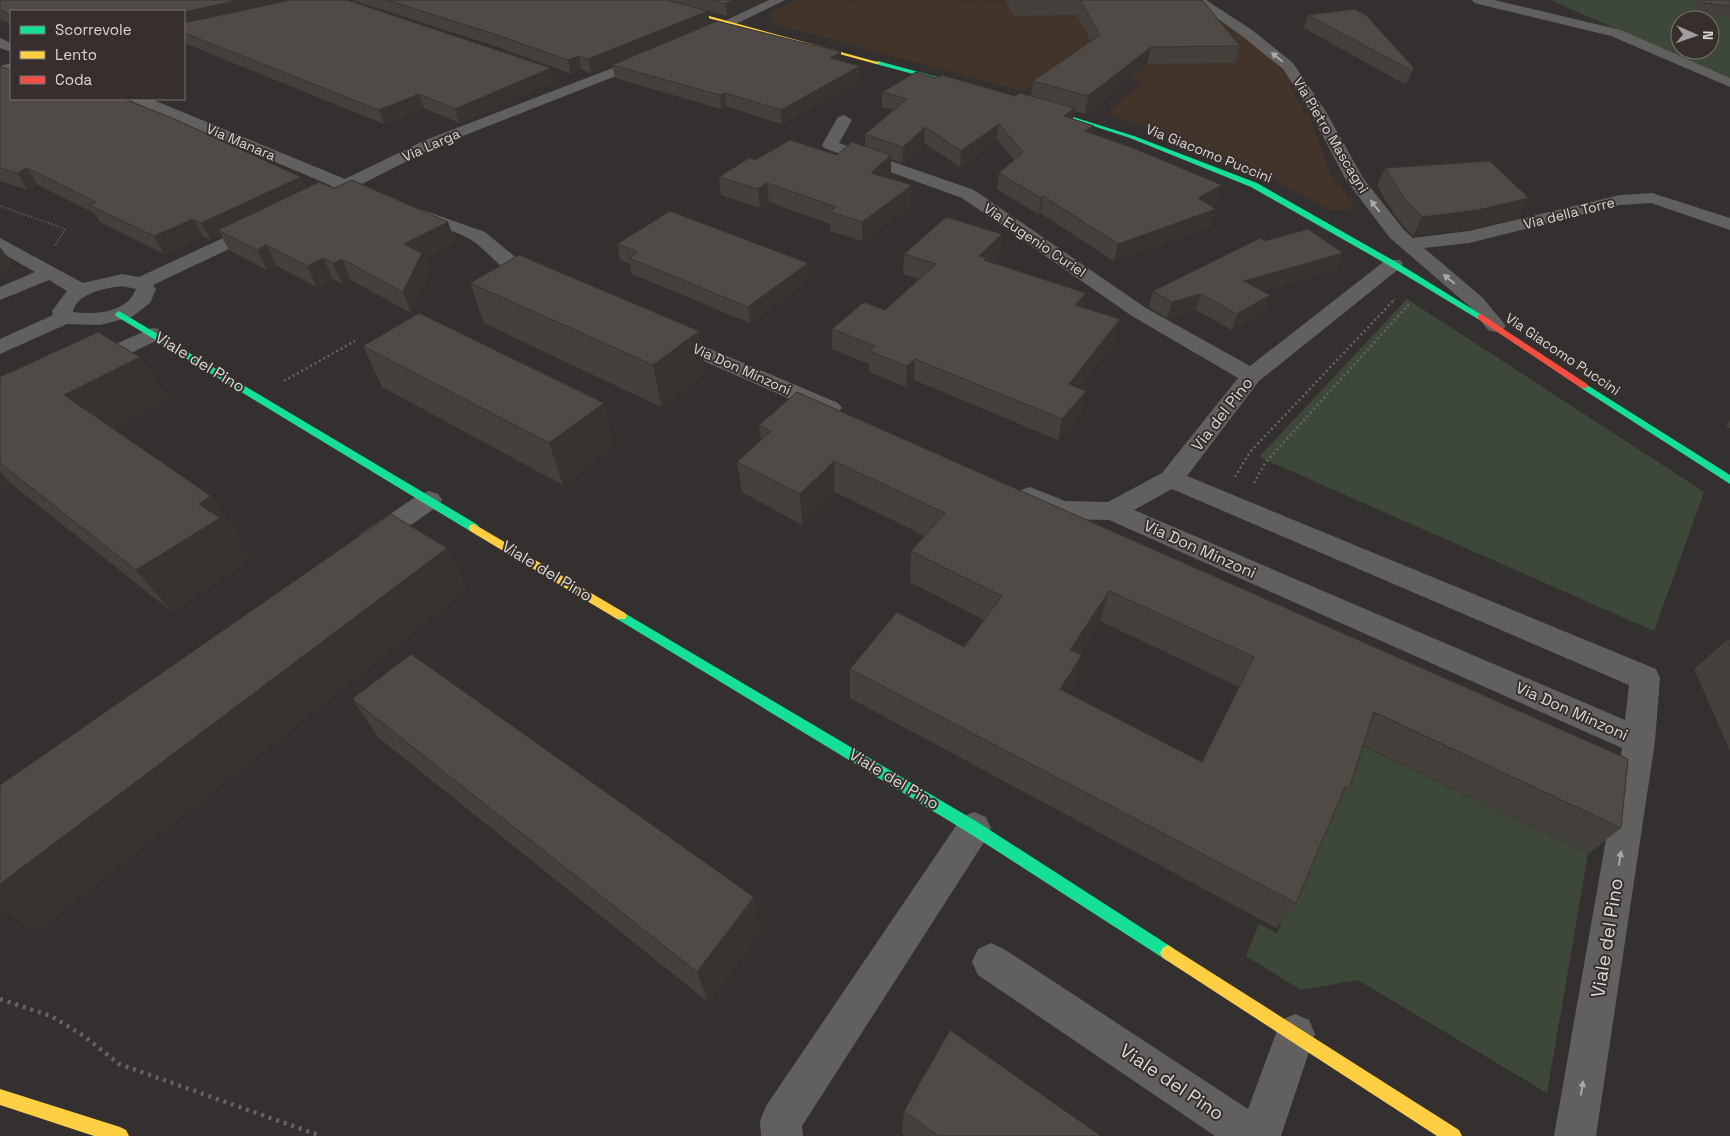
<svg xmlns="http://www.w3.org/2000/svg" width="1730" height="1136" font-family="'Space Grotesk',sans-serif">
	<rect width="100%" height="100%" fill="#34302f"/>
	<path fill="#43342a" d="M797,0l390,2 53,32 35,27 14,18 1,7 14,26 6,4 19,55 27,38 -25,1 -93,-48 -131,-49 35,-31 -75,-19 -45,28 -247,-67 -5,-11z"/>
	<g fill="#3e483a" fill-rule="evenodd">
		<path d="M1550,0h180v78zM1680,20h30v30h-30z"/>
		<path d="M1407,299l297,193 -50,139 -395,-174z"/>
		<path d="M1353,741l235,113 -41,239 -189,-113 -57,10 -55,-34 13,-32 18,9 51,-117z"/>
	</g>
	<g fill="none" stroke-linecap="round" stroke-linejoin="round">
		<g stroke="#656463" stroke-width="2" stroke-dasharray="1 2" stroke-linecap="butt">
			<path d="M0,206l65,23 -10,17"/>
			<path d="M1392,302l4,-4"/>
		</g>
		<g stroke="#656463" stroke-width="2.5" stroke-dasharray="2 3" stroke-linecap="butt">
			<path d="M284,381l71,-40"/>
			<path d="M1235,477l15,-25 143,-151"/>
			<path d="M1254,483l11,-20 145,-160"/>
		</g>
		<path stroke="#656463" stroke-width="4.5" stroke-dasharray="3 5" stroke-linecap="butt" d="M0,999l51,17 33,20 35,28 202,72"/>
		<g fill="#61605f" fill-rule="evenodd">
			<path d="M769,0h16l-80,39 -5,1 -7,-4z"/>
			<path d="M1191,0h15l46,30 41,33 32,47 38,68 41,52 9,8 56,-7 151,-36 32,-2 78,25v12l-79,-27 -31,2 -151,38 -45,5 59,50 23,28 -4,4 -7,2 -7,-2 -19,-24 -79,-68 -44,-58 -37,-70 -26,-41 -41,-33z"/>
			<path d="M1472,0h22l127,30 109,48v9l-119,-51 -137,-33z"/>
			<path d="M0,38l11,5v9l-11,-4z"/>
			<path d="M649,54l5,1 2,3 -2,3 -219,86 -75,38 22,9 3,4 -3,4h-12l-23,-10 -12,4 -6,-1 -3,-4 6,-5 -199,-84 -3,-3h21l194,80 78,-38z"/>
			<path d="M11,63v8l-11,3v-8z"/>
			<path d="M844,115l8,5 -13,23 135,47 172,118 104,58 136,-106h14l3,4 -3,4 -141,113 -72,95 469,193 4,9 -5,63 -59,395h-42l68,-388 -513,-228 -47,-1 -41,-17 -4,-6 4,-6 9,-3 35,14 43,1 54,-29 76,-95 -106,-62 -170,-118 -138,-50 -2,-3 16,-28zM1172,489l457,196 -4,35 -491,-210z"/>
			<path d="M414,207l71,25 46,38 15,7 3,4 -3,4c-28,7 -53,-30 -73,-44 -17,-11 -47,-18 -65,-25l-3,-4 3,-4z"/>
			<path d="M260,221l7,2 2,4 -2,4 -114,54 3,4 -6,14 -18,14 -32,8 -33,-1 -67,30v-15l53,-24 -1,-4 15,-20 -18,-11 -49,20v-13l35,-15 -35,-20v-14l83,45 39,-9 17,3zM122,286l14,3c-9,24 -41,26 -63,23 3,-19 33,-24 49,-26z"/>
			<path d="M152,328l8,1 3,5 -3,5 -62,30 -8,2 -8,-2 -3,-5 3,-5z"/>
			<path d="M668,331l170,72 4,5 -4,5 -8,2 -8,-2 -162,-71 -3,-5 3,-5z"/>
			<path d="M429,491l9,3 4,6 -4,6 -61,43 -9,3 -9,-3 -4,-7 4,-7 61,-41z"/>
			<path d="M974,812l12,5 5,11 -5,11 -184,287 1,10h-42l-1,-15 6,-15 196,-289z"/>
			<path d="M991,943l13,6 244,160 33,-89 14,-6 14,6 6,14 -34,102h-66l-237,-161 -6,-13 6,-13z"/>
		</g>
		<g fill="#16e098" fill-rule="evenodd">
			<path d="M878,61l74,20 1,1 -3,2 -74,-20v-2z"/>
			<path d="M1035,105l99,31 123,47 139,79 89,55 -4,3 -3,-1 -88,-53 -139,-79 -121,-49 -95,-31z"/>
			<path d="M119,311l359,214 1,3 -1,3h-8l-354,-215 -1,-2z"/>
			<path d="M1584,383l146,92v9l-149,-96 -2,-2z"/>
			<path d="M621,611l358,212 194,125 3,5 -3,5 -5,3 -5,-3 -194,-125 -352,-214 -2,-3 2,-3z"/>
		</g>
		<g fill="#ffcf43" fill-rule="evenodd">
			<path d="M642,0h9l230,63 -5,1z"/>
			<path d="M474,524l151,89 2,3 -2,3h-8l-147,-88 -1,-3 1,-3z"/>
			<path d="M1168,945l291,185 3,6h-25l-274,-178 -3,-5 3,-5z"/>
			<path d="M0,1089l120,38 6,3 3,6h-35l-94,-31z"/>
		</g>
		<path fill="#f24e42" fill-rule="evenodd" d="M1481,314l106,70v4h-6l-103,-69v-4z"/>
	</g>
	<g fill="#44403b" fill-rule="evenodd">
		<path d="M0,0h347l207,82 -95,41 -35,-15 -40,16 -200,-81v-32h-173v13l-11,-5z"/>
		<path d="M352,0h413l-38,16 -19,-5 -117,62 -10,-4 -10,5 -73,-27z"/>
		<path d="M1006,0h196l38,46 -5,17 -88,1 -62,50 -11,-3 -1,8 21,7 -2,8 130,51 -5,17 -6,4 5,3 -5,17 -97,35 -74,-48 -1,2 -42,-26 2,-16 15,-13 -17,-21 -37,28 -36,-24 -22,20 -11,-4v15l-5,4 25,26 -49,37 -32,-10v-7l-61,-22 -9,6 -39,-13 -2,-18 36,-17 82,-5 28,-9v-12l28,-24 -11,-3v-15l55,-14 78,18h16l2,-15 58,-40 -14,-26 -64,1z"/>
		<path d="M1695,0h35v19l-33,-5z"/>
		<path d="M1308,15l106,53 -6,14 -2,3 -102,-57z"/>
		<path d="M841,52v9l19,5v14l-79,44 -55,-18 -5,3 -106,-31 -3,-13z"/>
		<path d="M0,66l11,33 290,78 5,11h28l114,34 7,20 -31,16 6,16 -19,39 -60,-33 -9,4 -9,-5 -16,8 -40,-21 -10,4 -38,-20 -8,-15 -10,5 -8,-4 -39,18 -64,-32 -6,-9 -56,-28 -10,5 -28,-9z"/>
		<path d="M1385,168l134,49 -50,12 -56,7 -17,-19 -19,-31z"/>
		<path d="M1002,234l-3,20 -8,8 95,31 -3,15 37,11 -5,21 -37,48 4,24 -24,28 -144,-60 -8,7 -37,-15v-8l-37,-15v-20l53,-19 35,-31 -17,-5 1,-20z"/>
		<path d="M1264,241l79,12 -7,16 -75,22 9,4 -5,16 -33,19 -36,-20 -29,8 -18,-11 4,-16z"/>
		<path d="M617,244l191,19 1,16 -59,44 -118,-49 -2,-10 -10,-4z"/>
		<path d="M470,283l229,48 6,42 -44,34 -177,-84z"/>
		<path d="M363,346l251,99 -51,40 -181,-98z"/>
		<path d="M0,377l168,22 -56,29 128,109 -4,3 13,19 -78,52 -162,-129 -9,5z"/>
		<path d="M1730,420v8l-4,-2z"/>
		<path d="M759,425l862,403 -33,26 -225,-109 -14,44 -10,13 -43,101 -20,25 -426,-230v-29l114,-22 20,-27 -74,-38 1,-31 14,-15 -90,-44 -33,33 -60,-33 -5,-30 24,-22zM1100,621l139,66 -38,75 -133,-69 6,-8 5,-31z"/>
		<path d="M1727,640h3v111l-36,-82z"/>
		<path d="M352,699l409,231 -53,72 -329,-264z"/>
		<path d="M904,1111l197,25h-195l-4,-3z"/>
	</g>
	<g fill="#373430">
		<path d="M239,0h61l-116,27v-15z"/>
		<path d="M734,0h31l-38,16 -2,-12z"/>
		<path d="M708,11l2,13 -119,49 -3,-14z"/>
		<path d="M1151,47l-4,17 -62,50 3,-18z"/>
		<path d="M841,52v13l-11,-7z"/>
		<path d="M579,56l2,13 -10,5 -3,-14z"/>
		<path d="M860,66v14l-79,44v-14z"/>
		<path d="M551,68l3,14 -95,41 -4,-14z"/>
		<path d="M1414,68l-6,14 -2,3 6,-14z"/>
		<path d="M725,93l1,13 -5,3 -1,-14z"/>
		<path d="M419,94l5,14 -40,16 -5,-14z"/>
		<path d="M1075,108l-3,15 -8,-7z"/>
		<path d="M999,124l-2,15 -37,28 1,-16z"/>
		<path d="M1094,126l-3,15 -6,-10z"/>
		<path d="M925,127l-1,16 -22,20 1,-16z"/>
		<path d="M891,155v19l-20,18v-19z"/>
		<path d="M27,168l11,17 -10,5 -11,-17z"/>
		<path d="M301,177l8,17 -91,36 3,5 -10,5 -10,-17z"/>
		<path d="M767,183l2,19 -9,6 -2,-19z"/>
		<path d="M912,185l-1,19 -49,37v-19z"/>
		<path d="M1222,185l-5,17 -23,12 4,-16z"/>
		<path d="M1043,196l-3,17 -1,2 2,-17z"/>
		<path d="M1529,198l-10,19 -50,12 -56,7 9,-19z"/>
		<path d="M1216,209l-5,17 -97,35 4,-17z"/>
		<path d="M193,219l10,17 -39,18 -10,-18z"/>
		<path d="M448,222l7,20 -31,16 6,16 -19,39 -8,-21 1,-48z"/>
		<path d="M1002,234l-3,20 -14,14 -6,-12z"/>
		<path d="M266,245l11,21 -10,4 -10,-20z"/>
		<path d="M0,247l9,12 3,8 -12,5z"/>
		<path d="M1343,253l-7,16 -98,28 6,-16z"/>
		<path d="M323,258l10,21 -16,8 -10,-21z"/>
		<path d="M342,259l9,21 -9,4 -9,-21z"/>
		<path d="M808,263l1,16 -59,44 -2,-16z"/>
		<path d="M1086,293l-4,20 -7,-8z"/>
		<path d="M1201,294l-5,16 -29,8 5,-16z"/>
		<path d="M1270,295l-5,16 -33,19 5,-16z"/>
		<path d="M1120,319l-5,21 -50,65 4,-21z"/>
		<path d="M699,331l6,42 -44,34 -8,-42z"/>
		<path d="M140,357l28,42 -72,37 -32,-41z"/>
		<path d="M915,359l-1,21 -8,7 1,-21z"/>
		<path d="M1086,391l-4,21 -24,28 4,-21z"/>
		<path d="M604,403l10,42 -51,40 -14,-42z"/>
		<path d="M834,461l1,31 -33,33 -2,-31z"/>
		<path d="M0,471l9,11 -9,5z"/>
		<path d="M211,496l29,41 -4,3 13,19 -78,52 -35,-41 63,-66z"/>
		<path d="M447,548l20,41 -430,342 -37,-22v-25z"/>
		<path d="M1109,591l-9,30 -38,58 8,-29z"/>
		<path d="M1082,655l-8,30 -22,33 8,-29z"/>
		<path d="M754,897l7,33 -53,72 -11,-30z"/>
	</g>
	<g fill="#4f4a45" stroke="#373430" fill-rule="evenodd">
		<path d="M0,0h239l-55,12v-1h-173v4l-11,-5z"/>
		<path d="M290,0h57l204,68 -96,41 -36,-15 -40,16 -195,-77v-10z"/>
		<path d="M387,0h280l41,11 -120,48 -9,-3 -11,4 -74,-26z"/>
		<path d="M712,0h22l-9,4z"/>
		<path d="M1080,0h122l38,46 -89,1 -63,49 -55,-15 67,-46z"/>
		<path d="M1704,0h26v6l-26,-3z"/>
		<path d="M1355,9l11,6 48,53 -2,3 -104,-56z"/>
		<path d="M717,21l124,31 -11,6 30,8 -79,44 -56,-17 -5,2 -108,-30z"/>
		<path d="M0,66l11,4v29h113l48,19 129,59 -100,46 -8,-4 -39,17 -65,-31 7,-3 -69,-34 -10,5 -17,-5z"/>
		<path d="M916,72l21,6 5,-3 73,21 5,-3 55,15 -11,8 30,10 -9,5 46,16 91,38 -24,13 18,11 -98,35 -75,-48 -2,2 -42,-25 24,-21 -24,-28 -38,27 -36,-24 -22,20 -38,-13 42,-35 -25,-7z"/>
		<path d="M790,140l47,15 15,-13 39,13 -20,18 41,12 -50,37 -32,-10 6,-5 -69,-24 -9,6 -39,-12 30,-19 6,2z"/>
		<path d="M1490,161l39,37 -51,12 -56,7 -18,-19 -19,-30z"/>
		<path d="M352,180l96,42 -44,22 18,9 -19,39 -61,-33 -9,4 -10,-5 -16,8 -41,-21 -9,5 -39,-20 101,-48 15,6z"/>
		<path d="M670,211l138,52 -60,44 -119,-49 9,-6 -21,-8z"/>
		<path d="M946,217l56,17 -23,22 7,2 -2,2 102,33 -11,12 45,14 -51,65 17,7 -24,28 -147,-60 -8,7 -38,-15 6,-5 -43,-17 32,-27 21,8 51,-46 -32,-10z"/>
		<path d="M1308,229l35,24 -99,28 26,14 -33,19 -36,-20 -29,8 -19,-11 107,-53 4,3z"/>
		<path d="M519,255l180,76 -46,34 -183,-82z"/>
		<path d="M419,313l185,90 -55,40 -186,-97z"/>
		<path d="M98,332l42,25 -76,38 147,101 -12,8 21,14 -84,52 -136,-107v-86z"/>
		<path d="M797,392l831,367 -7,69 -247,-116 -25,77 -4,-2 -49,116 -446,-234 47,-57 67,35 38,-51 -91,-45 34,-38 -111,-52 -34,33 -63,-32 34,-31 -12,-6zM1109,591l145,66 -52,105 -142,-73 22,-34 -12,-5z"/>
		<path d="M391,514l56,34 -447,336v-99z"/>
		<path d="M1727,640h3v6z"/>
		<path d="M411,654l343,243 -57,75 -345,-273z"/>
		<path d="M950,1030l151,106h-163l-34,-25z"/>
	</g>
	<defs><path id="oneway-solid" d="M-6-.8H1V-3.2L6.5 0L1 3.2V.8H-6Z" transform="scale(1.25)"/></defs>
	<g fill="#aba8a6">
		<use href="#oneway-solid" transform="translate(1277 57) rotate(-141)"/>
		<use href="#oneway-solid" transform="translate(1375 206) rotate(-128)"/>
		<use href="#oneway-solid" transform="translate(1449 279) rotate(-140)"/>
		<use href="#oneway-solid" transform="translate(1620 858) rotate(-81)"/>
		<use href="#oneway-solid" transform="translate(1582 1088) rotate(-81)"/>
	</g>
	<g text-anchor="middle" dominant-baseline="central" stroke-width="4" stroke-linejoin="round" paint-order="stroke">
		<g font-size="14" fill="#dcd8d6" stroke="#362f2d">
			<text transform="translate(1331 135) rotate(59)">Via Pietro Mascagni</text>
			<text transform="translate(241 142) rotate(23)">Via Manara</text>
			<text transform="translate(431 145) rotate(-24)">Via Larga</text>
			<text transform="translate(1209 153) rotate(22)">Via Giacomo Puccini</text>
			<text transform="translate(1569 213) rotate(-14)">Via della Torre</text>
			<text transform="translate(1035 240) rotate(34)">Via Eugenio Curiel</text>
			<text transform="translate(1563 354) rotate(34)">Via Giacomo Puccini</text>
			<text transform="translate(742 369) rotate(24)">Via Don Minzoni</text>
		</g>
		<g font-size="16" fill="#dcd8d6" stroke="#362f2d">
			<text transform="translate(200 362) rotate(31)">Viale del Pino</text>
			<text transform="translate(1222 414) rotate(-52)">Via del Pino</text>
			<text transform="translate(1200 549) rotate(24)">Via Don Minzoni</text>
			<text transform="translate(547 571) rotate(31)">Viale del Pino</text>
			<text transform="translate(1572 711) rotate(24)">Via Don Minzoni</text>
			<text transform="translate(894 779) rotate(31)">Viale del Pino</text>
		</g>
		<g font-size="19" fill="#dcd8d6" stroke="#362f2d">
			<text transform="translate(1607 938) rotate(-81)">Viale del Pino</text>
			<text transform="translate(1172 1082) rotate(34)">Viale del Pino</text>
		</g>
	</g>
	<rect x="10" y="10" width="175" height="90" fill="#362f2d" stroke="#787371"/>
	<rect x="20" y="26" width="25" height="8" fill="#16e098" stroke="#787371"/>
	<text x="55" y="35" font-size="15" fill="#dcd8d6">Scorrevole</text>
	<rect x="20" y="51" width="25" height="8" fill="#ffcf43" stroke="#787371"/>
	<text x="55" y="60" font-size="15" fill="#dcd8d6">Lento</text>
	<rect x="20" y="76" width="25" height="8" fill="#f24e42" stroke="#787371"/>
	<text x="55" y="85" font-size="15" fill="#dcd8d6">Coda</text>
	<g transform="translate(1695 35) rotate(92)"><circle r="24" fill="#362f2d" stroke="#787371"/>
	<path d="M0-4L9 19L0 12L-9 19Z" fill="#a19d9c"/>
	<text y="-8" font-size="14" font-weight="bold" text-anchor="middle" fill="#dcd8d6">N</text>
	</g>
</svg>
